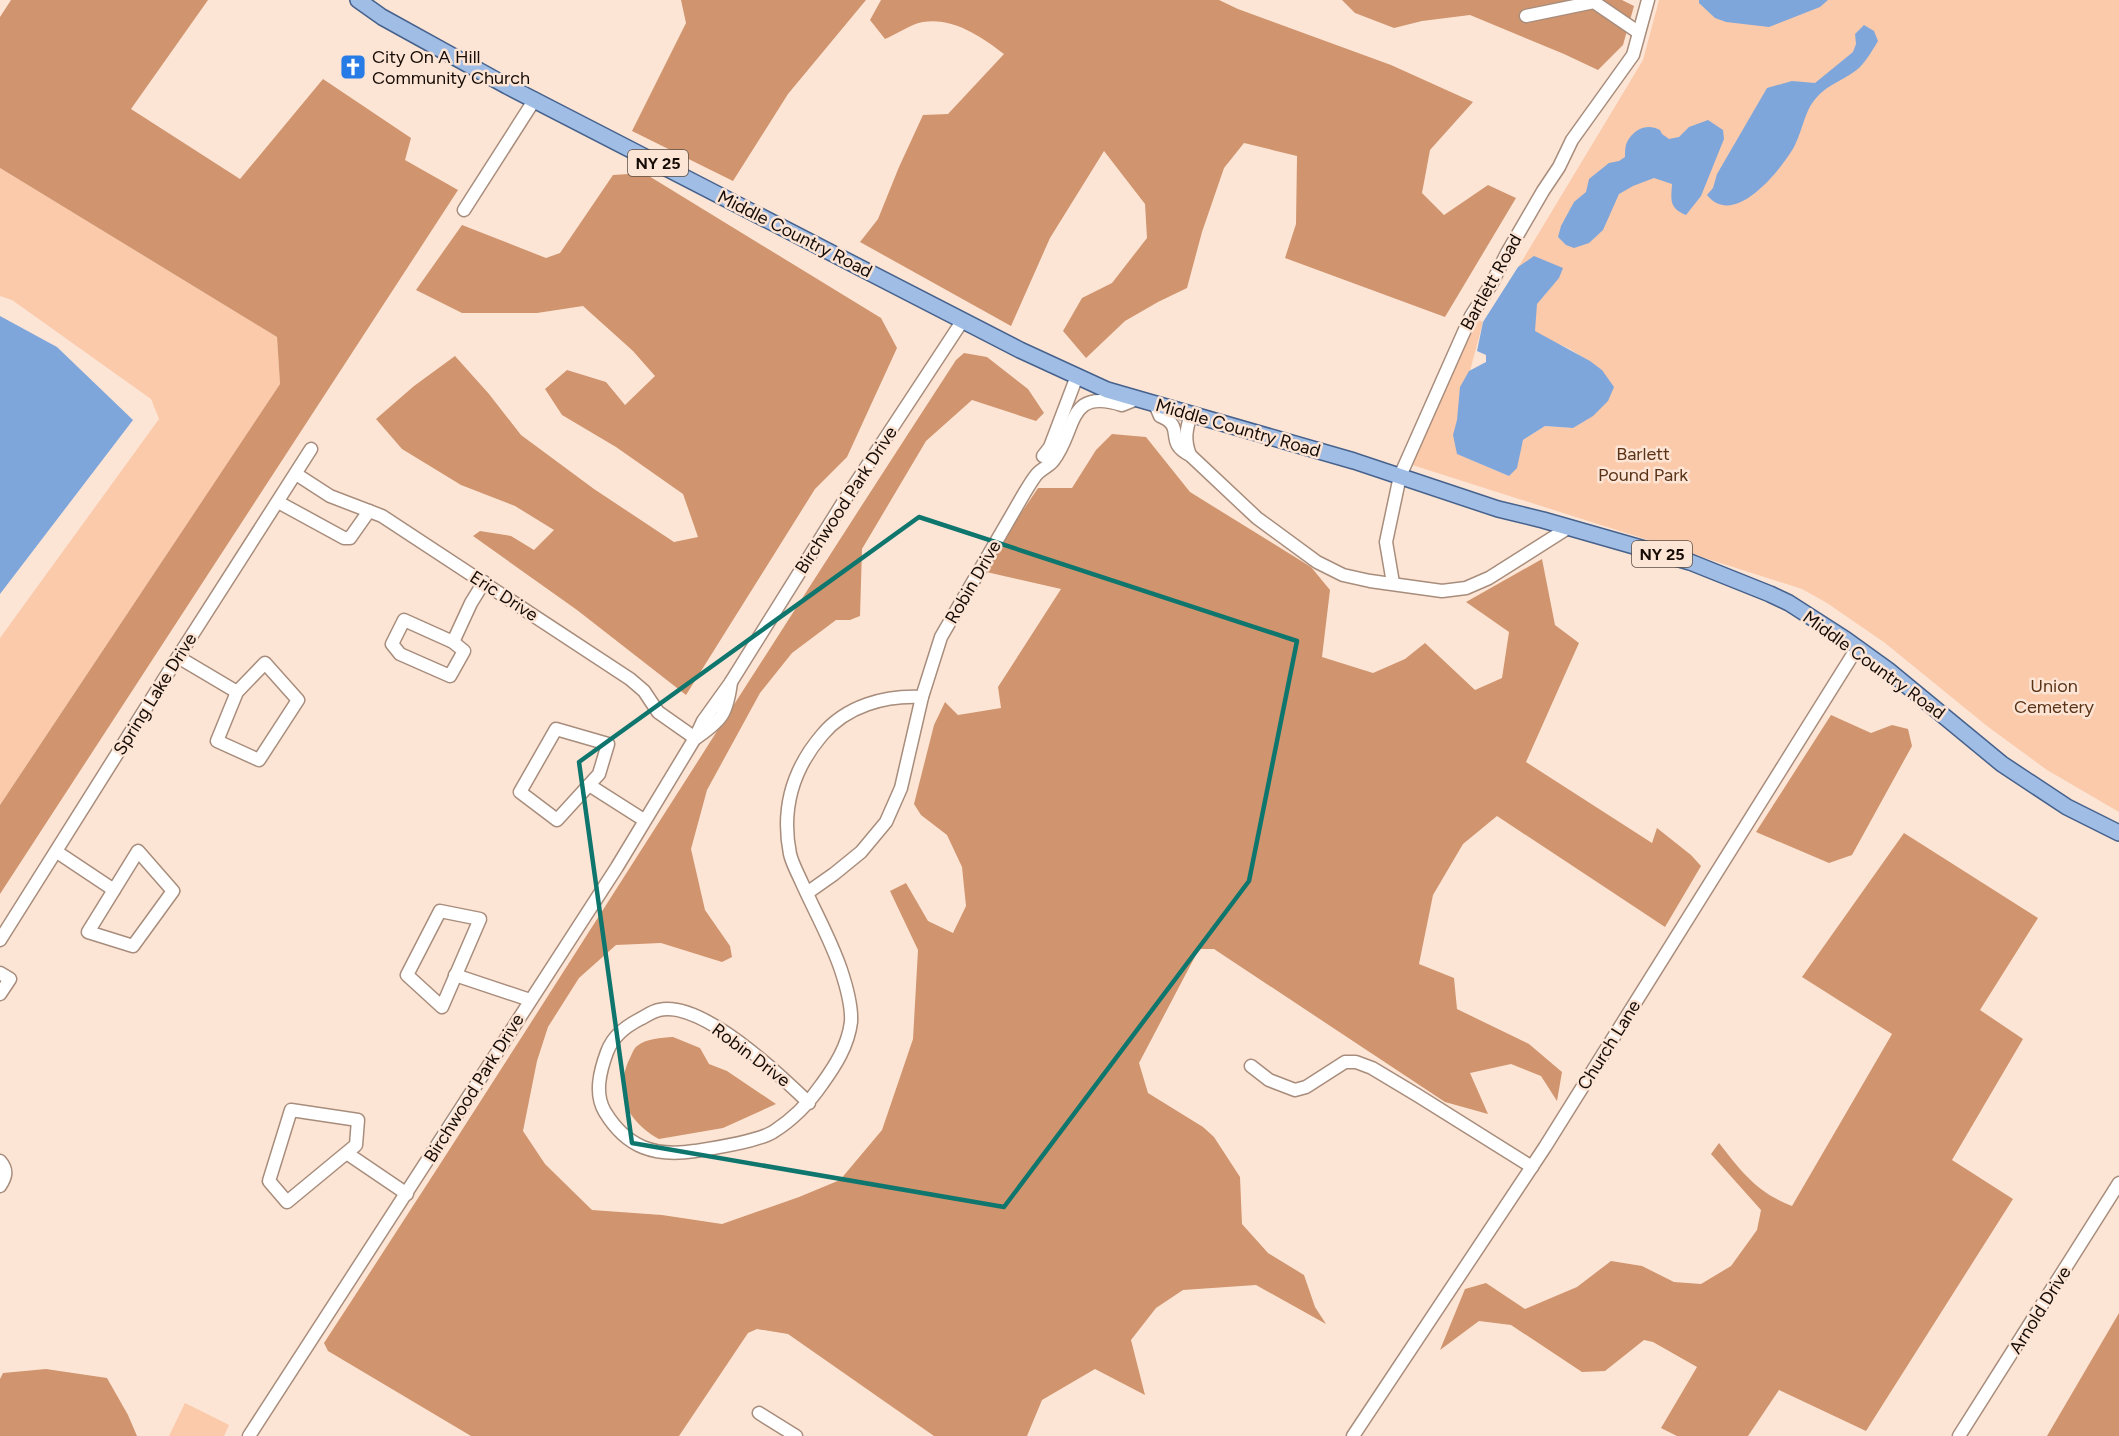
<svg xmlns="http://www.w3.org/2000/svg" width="2119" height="1436" font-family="Figtree,sans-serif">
	<rect width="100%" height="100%" fill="#fde5d6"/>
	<g fill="#facaab">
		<path d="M1659,0h460v812l-72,-42 -60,-44 -102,-83 -58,-40 -25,-14 -396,-126 65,-147 12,6 -26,98 1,34 51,22 14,-36 22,-14 28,2 29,-58 -32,-21 -80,-35 153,-254z"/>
		<path d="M0,168l277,169 3,47 -280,421v-167l159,-219 -8,-20 -139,-99 -12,-4z"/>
		<path d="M185,1403l44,22 -5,11h-55z"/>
	</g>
	<g fill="#d0956e">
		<path d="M11,0h197l-77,109 109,70 83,-100 88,59 -6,22 53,30 -458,704v-89l280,-421 -3,-47 -277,-169v-151z"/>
		<path d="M681,0h185l-78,94 -55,87 -101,-50 54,-108z"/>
		<path d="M881,0h338l19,9 153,56 82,37 -43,48 -8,43 22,22 44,-30 28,13 -71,119 -160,-59 11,-34 1,-68 -53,-13 -20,25 -22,64 -15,56 -29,14 -33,19 -39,37 -23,-27 19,-33 30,-15 35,-45 -2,-34 -41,-53 -54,87 -39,88 -151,-84 18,-23 21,-52 24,-52 25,-1 56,-60c-22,-17 -51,-37 -81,-32 -12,2 -26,12 -38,17l-15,-19z"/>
		<path d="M1342,0h280l12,6 -11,39 -25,25 -34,-16 -94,-39 -48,6 -28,7 -39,-15z"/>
		<path d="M644,173l237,145 16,30 -50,109 -32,32 -129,206 -109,-85 -104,-74 7,-5 31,5 23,14 20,-20 -39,-24 -54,-21 -59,-36 -26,-30 38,-33 41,-30 34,38 32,41 73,54 80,53 24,-5 -15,-43 -67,-47 -54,-32 -17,-26 22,-19 39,12 19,23 30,-29 -22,-25 -50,-45 -46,7h-75l-46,-23 46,-65 84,33 14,-5 53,-78z"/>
		<path d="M964,353l23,4 41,32 16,24 -8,8 -64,-21 -46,41 -64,108 -2,67 -10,4h-14l-44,33 -32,40 -53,97 -16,59 14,61 25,36 2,11 -10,5 -61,-19 -45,2 -37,33 -31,49 -11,34 -14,70 22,33 47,46 70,5 60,9 77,-27 41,-17 42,-50 31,-91 5,-89 -28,-59 16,-8 22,38 25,12 13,-27 -4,-39 -15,-32 -26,-20 -7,-11 20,-79 11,-23 13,13 43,-7 -3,-21 63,-98 -79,-18 56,-83h34l24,-38 16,-16 34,3 44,55 121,75 19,23 -8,67 51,16 32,-14 20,-16 50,47 27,-12 7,-46 -43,-30 76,-43 13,66 24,18 -53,119 126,81 5,-15 34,27 10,11 -36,61 -168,-111 -34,28 -30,51 -14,69 35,14 3,31 72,35 33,28 -5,29 -16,-25 -30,-12 -41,9 18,41 -43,-12 -231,-153h-15l-60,114 9,30 55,34 11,10 26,40 2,47 26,29 36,22 11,32 11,17 -70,-39 -73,5 -27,18 -25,32 14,55 -50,-26 -53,31 -15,36h-93l-146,-102 -31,-5 -9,4 -69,103h-208l-143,-85 -4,-8c213,-326 419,-656 632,-983z"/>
		<path d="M1831,715l40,18 21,-8 16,4 4,17 -60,109 -23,8 -73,-31z"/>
		<path d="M1904,833l134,85 -58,92 43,29 -71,121 61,39 -147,232 -87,-41 -31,46h-71l-16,-8 36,-61 -44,-25 -9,-2 -39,31 -23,1 -71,-47 -32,-4 -39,29 25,-61 21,-6 39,26 52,-22 34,-26 31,5 32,16 27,2 30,-18 26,-36 4,-20 -50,-56 8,-11c23,29 37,49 73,63l100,-172 -90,-57z"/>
		<path d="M673,1037l27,11 9,16 18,7 49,33 -53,24 -64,11c-30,-17 -45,-43 -31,-77 3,-5 5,-13 9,-16 11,-8 23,-8 36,-9z"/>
		<path d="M2119,1313v123h-72z"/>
		<path d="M46,1369l61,9 21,37 9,21h-137v-57l3,-6z"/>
	</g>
	<g fill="#7fa6db">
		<path d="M1699,0h129l-8,7 -51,20 -43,-5 -11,-4 -16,-15z"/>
		<path d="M1864,25l10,6 4,10c-6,10 -11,19 -19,27 -12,11 -31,16 -42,29 -13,14 -14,33 -23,50 -14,24 -60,82 -87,48l6,-7 4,-14 50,-86 25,-7 23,2 38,-31 3,-8 -1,-10z"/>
		<path d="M1708,120l15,10 1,9 -23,57 -15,19c-17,-7 -15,-15 -14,-31l-18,-6 -21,8 -14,8 -16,36 -14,13 -15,5 -8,-3 -8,-8 3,-11 13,-24 12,-10 3,-13 20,-16 10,-2 6,-4c0,-5 0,-11 2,-15 7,-13 20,-19 33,-12l2,4 7,5 10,-2 10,-10z"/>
		<path d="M1534,256l29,12 -4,10 -22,26 -2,27 55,30 12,9 12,17 -6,14 -15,15 -20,12 -28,-2 -22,14 -6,28 -8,8 -52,-22 -4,-19 4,-15 3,-33 9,-16 17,-9v-7l-9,-4 6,-29 35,-55z"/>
		<path d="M0,316l57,31 76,73 -133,174z"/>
	</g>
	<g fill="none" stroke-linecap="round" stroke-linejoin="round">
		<defs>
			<g id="minor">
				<path d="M1526,16l68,-14 44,30"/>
				<path d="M464,210l71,-111"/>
				<path d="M1155,404l5,12c27,11 3,26 30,39l67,63 60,44 26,13 27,6 72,10 24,-3 23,-10 79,-50"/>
				<path d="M1190,455c-6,-15 -4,-25 1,-41"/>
				<path d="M1043,456l7,-9 27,-71"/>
				<path d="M296,474l34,22 52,20 248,163 14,12 14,21 37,26"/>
				<path d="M278,502l66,36h6l19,-27"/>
				<path d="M1393,583l-7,-41 14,-66 71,-160 21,-33 15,-30 36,-62 16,-24 13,-27 61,-85 15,-55"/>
				<path d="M404,620l49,22 11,9 -14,25 -50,-22 -8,-10z"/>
				<path d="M453,642l18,-39 13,-21"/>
				<path d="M178,657l59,35"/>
				<path d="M265,663l33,37 -39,60 -42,-19 20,-49z"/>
				<path d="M556,729l52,15 -9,30 -42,46 -37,-28z"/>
				<path d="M696,738c26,-18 31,-24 35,-56"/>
				<path d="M589,785l55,35"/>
				<path d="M138,851l35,40 -40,55 -45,-14z"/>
				<path d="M57,852l57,38"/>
				<path d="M807,893l27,-19 27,-22 25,-30 15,-34 21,-91 19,-60 84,-145c4,-6 8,-14 13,-19 5,-5 11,-7 15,-12 24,-30 13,-74 69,-56l15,-6"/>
				<path d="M440,911l40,8 -38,88 -35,-32z"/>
				<path d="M0,940l178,-283 133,-208"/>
				<path d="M0,973l10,6 -10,15"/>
				<path d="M455,975l75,25"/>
				<path d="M1251,1066l18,14 26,10 11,-3 39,-25h11l16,6 45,27 115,72"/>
				<path d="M809,1103c-29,-28 -107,-103 -150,-93 -6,1 -13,6 -19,9 -15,8 -27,17 -33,33 -7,19 -13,42 -2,60 22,36 50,45 90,39 20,-3 61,-9 78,-19 19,-12 36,-29 49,-48 13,-18 26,-38 29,-62 1,-16 -5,-37 -10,-52 -10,-30 -26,-58 -39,-87 -4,-9 -10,-20 -12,-29 -9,-45 3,-85 32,-119 24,-29 63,-40 100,-38"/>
				<path d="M291,1110l67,10 -2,25 -69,57 -18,-21z"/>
				<path d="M348,1154l59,40"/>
				<path d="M0,1161c8,9 6,16 0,25"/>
				<path d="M759,1413l37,23"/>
				<path d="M249,1436l368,-569 78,-129 8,-17 28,-39 113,-181 119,-181"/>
				<path d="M1353,1436l192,-289 312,-499"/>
				<path d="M1959,1436l160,-253"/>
			</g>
			<path id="major" d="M358,0l24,17 125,69 513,264 87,40 247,71 144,48 45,11 147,42 80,32 19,9 56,36 43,31 114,94 65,43 52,26"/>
		</defs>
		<use href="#minor" stroke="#a88d7c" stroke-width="15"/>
		<use href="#major" stroke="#46628c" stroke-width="18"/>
		<use href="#minor" stroke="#fff" stroke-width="12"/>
		<use href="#major" stroke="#a0bde5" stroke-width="15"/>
	</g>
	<path fill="none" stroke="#0f766e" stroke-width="4.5" stroke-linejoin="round" d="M919,517l378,124 -48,240 -245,326 -372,-64 -53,-381z"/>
	<defs>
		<symbol id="church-square" viewBox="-11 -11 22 22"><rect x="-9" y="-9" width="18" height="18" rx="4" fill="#267be6" stroke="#fde5d6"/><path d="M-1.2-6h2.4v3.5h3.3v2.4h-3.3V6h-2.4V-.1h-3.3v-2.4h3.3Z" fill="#fff"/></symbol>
	</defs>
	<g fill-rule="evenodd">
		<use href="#church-square" x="338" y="52" width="30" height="30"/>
	</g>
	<g text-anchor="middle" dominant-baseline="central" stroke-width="5" stroke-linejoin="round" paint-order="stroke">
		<g fill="#fde5d6" stroke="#5b4d44" stroke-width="1.5">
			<rect x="628" y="150" width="60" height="26" rx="4.5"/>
			<rect x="1632" y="541" width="60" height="26" rx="4.5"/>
		</g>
		<g font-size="16" font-weight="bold" fill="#160c06">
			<text x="658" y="163">NY 25</text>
			<text x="1662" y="554">NY 25</text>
		</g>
		<g font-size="18" fill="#160c06" stroke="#fde5d6" text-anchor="start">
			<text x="372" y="57">City On A Hill<tspan x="372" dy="21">Community Church</tspan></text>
		</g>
		<g font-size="18" fill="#160c06" stroke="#fde5d6">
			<text transform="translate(795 234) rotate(27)">Middle Country Road</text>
			<text transform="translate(1491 282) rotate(-61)">Bartlett Road</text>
			<text transform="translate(1238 428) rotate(16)">Middle Country Road</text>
			<text transform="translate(846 500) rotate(-57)">Birchwood Park Drive</text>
			<text transform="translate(973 582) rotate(-60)">Robin Drive</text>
			<text transform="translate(504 596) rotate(33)">Eric Drive</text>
			<text transform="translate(1874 665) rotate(36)">Middle Country Road</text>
			<text transform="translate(155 694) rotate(-58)">Spring Lake Drive</text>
			<text transform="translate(1609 1045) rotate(-58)">Church Lane</text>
			<text transform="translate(751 1055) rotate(37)">Robin Drive</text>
			<text transform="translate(474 1088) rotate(-58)">Birchwood Park Drive</text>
			<text transform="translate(2040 1310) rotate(-58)">Arnold Drive</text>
		</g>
		<g font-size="18" fill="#5b3316" stroke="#fde5d6">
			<text x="1643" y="454">Barlett<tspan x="1643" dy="21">Pound Park</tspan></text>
			<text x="2054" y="686">Union<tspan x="2054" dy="21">Cemetery</tspan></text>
		</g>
	</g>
</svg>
